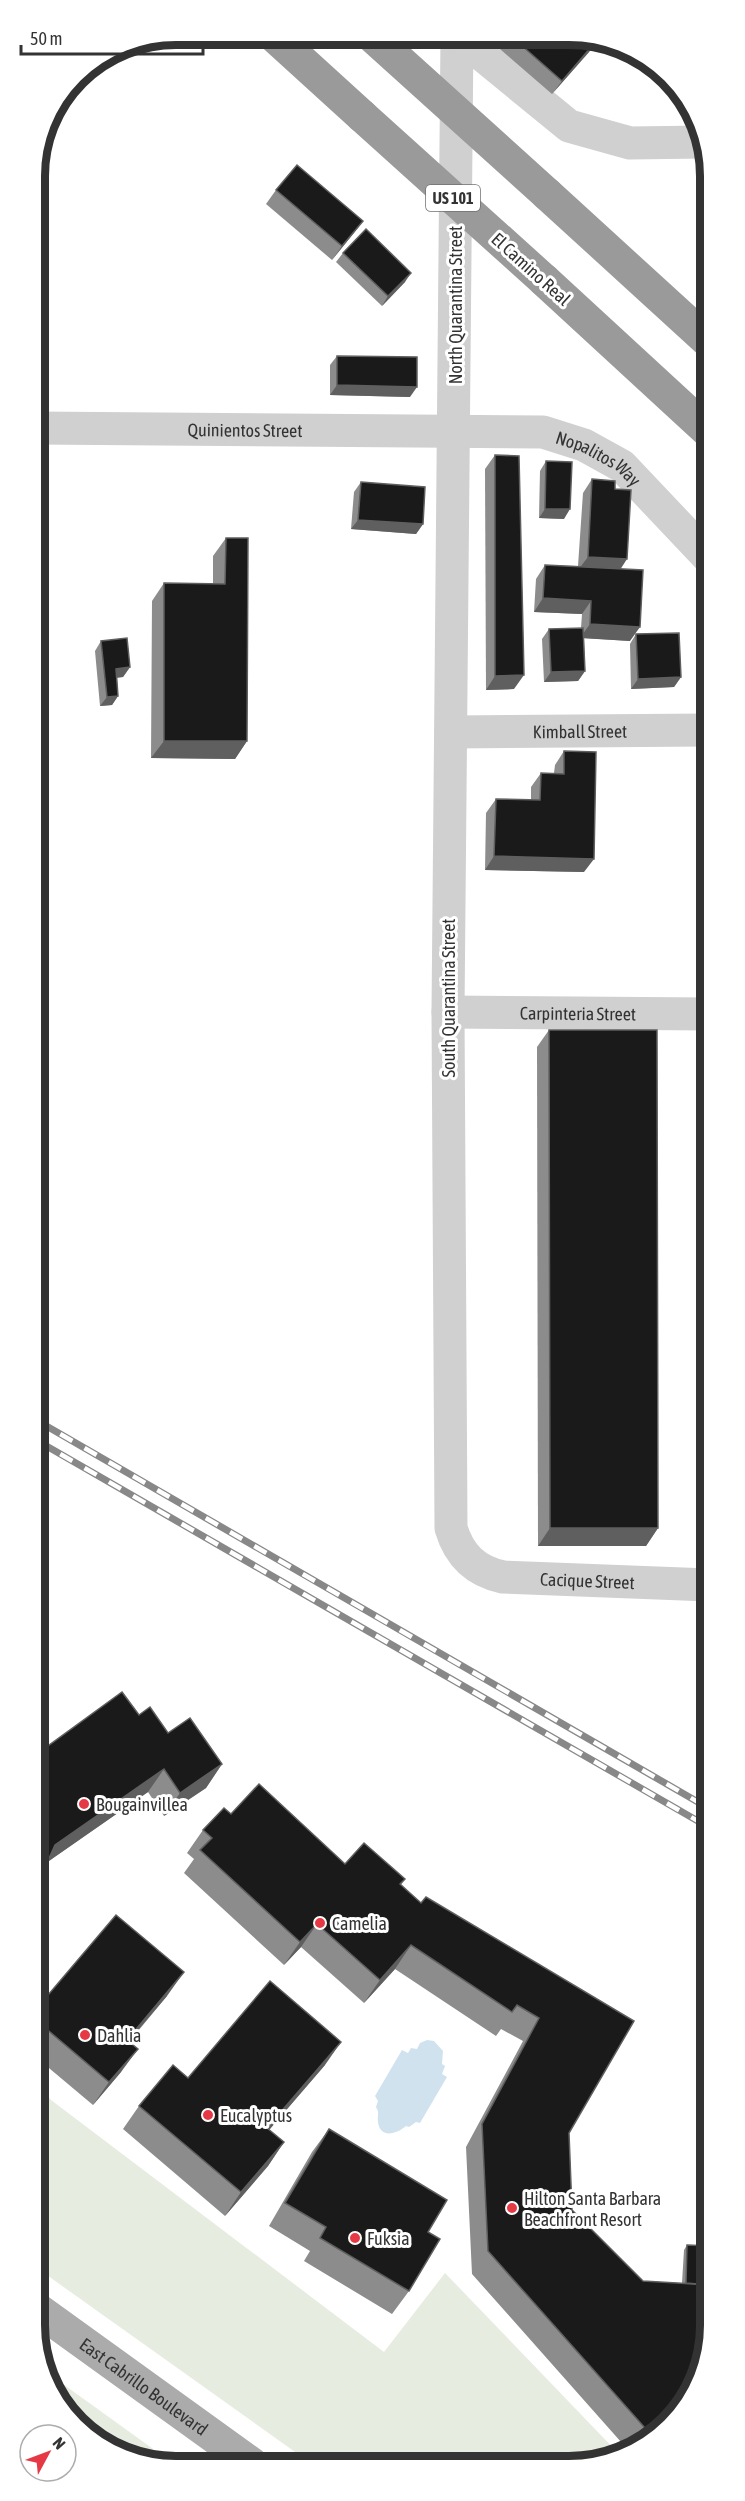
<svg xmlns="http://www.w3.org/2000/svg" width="745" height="2501" font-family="'Asap Condensed',sans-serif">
	<rect width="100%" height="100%" fill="#fff"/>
	<g fill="#e6ecdf">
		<path d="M37,2084l14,16 333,252 61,-79 174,181 -1,2 -22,8h-284l-275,-196z"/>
		<path d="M49,2374l125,90h-26l-72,-39z"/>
	</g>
	<path fill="#cfe2ee" d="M427,2040l7,1 9,10 -1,13 3,2 -3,8 5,3 -27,46 -4,-1 -7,5 -3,-1c-9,8 -26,13 -28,-4 -1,-7 2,-8 -2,-15l2,-6 -3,-5 27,-46 6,3 3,-5 6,1 3,-6z"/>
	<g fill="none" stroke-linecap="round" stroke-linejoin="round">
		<g stroke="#d0d0d0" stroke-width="33">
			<path id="s1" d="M457,36l-9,976 3,516c8,27 24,43 52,49l206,8"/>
			<path d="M459,36l110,90 61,17 74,-1"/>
			<path id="s2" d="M35,428l508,4 41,13 38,21 86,91"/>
			<path id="s3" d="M451,732l257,-2"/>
			<path id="s4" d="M448,1012l261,2"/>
		</g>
		<path stroke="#ababab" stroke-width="33" id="s5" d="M37,2309l215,155"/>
		<g stroke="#9a9a9a" stroke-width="33">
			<path d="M273,35l89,81"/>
			<path d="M547,194l161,147"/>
			<path d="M544,280l164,151"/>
		</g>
		<defs>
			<g id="rail">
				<path d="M36,1420l674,389"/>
				<path d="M36,1440l674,388"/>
			</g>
		</defs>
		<use href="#rail" stroke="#888" stroke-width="7"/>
		<use href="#rail" stroke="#fff" stroke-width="4.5" stroke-dasharray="14" stroke-linecap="butt"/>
		<g stroke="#9a9a9a" stroke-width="33">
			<path d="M372,36l175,158"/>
			<path d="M362,116l182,164"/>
		</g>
	</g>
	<g fill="#8c8c8c">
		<path d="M509,37h88l1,2 -9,13 -37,42 -52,-45z"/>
		<path d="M276,190l87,31 -10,13 -21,26 -66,-56z"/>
		<path d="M343,253l62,29 -23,24 -46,-44z"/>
		<path d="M337,356l73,41 -80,-2v-30z"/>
		<path d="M495,455l19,234 -28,1 -1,-221z"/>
		<path d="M546,461l18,58 -25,-1 1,-47z"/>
		<path d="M592,479l23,10 5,80 10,72 -46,-3 1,33 -7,10 -34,1 -2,-43 7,-10 32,-1 1,-14 -48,-2 2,-33 9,-14 33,1 5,-73z"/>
		<path d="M361,482l62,42 -7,10 -65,-5 3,-37z"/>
		<path d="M226,538l21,203 -12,18 -84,-1 1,-157 12,-18 49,1v-28z"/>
		<path d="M636,634l45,43 -7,10 -43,2 -1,-45z"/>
		<path d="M101,641l29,26 -7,10 -6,1 1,18 -6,9 -12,1 -5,-55z"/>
		<path d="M564,751l20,121 -99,-2 1,-57 10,-14 35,1v-13l10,-14h13l1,-8z"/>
		<path d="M549,1030l109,498 -12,18h-108l-1,-499z"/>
		<path d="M709,1613l1,123h-11l3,-113z"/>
		<path d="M139,1715l29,18 54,31 -16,24 -42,28 -16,-24 -101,70z"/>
		<path d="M231,1814l114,50 60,15 -4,6 20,18 213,118 -65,112 3,77 71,71 39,2 2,-33 3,-5 23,1 -35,173 -36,29 -10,3 -157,-177 -6,-127 57,-106 -22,-12 -5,7 -101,-67 -31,34 -63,-56 -17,18 -100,-92 10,-14 -7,-6 16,-23z"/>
		<path d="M167,1996l-38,46 -8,30 -28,33 -56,-47v-50z"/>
		<path d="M325,2065l-56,65 15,12 -16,24 -43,50 -102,-87 16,-23 49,-28z"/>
		<path d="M329,2129l99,103 -19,59 -17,23 -88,-53 6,-10 -41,-25 43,-74z"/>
	</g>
	<g fill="#5f5f5f">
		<path d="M598,39l-9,13 -37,42 10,-13z"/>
		<path d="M363,221l-10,13 -21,26 10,-14z"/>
		<path d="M411,273l-6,9 -23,24 6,-10z"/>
		<path d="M337,385l80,2 -7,10 -80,-2z"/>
		<path d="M545,509h25l-6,10 -25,-1z"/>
		<path d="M358,520l65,4 -7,10 -65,-5z"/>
		<path d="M588,557l39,2 -9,14 -40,-3z"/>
		<path d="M543,598l48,3 -9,13 -48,-2z"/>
		<path d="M590,624l50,3 -10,14 -50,-3z"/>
		<path d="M130,667l-7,10 -14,1 7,-9z"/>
		<path d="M585,671l-7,10 -34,1 7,-10z"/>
		<path d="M524,675l-10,14 -28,1 9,-14z"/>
		<path d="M681,677l-7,10 -43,2 7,-10z"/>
		<path d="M118,696l-6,9 -12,1 7,-9z"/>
		<path d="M164,741h83l-12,18 -84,-1z"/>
		<path d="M494,856l100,3 -10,13 -99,-2z"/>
		<path d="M550,1528h108l-12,18h-108z"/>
		<path d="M709,1722l1,14h-11z"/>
		<path d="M222,1764l-16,24 -42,28 16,-23z"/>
		<path d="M164,1769l-16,23 -109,76 16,-23z"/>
		<path d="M317,1924l-16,23 -17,18 16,-23z"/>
		<path d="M411,1945l-16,24 -31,34 16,-23z"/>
		<path d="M184,1972l-17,24 -57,67 17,-23z"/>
		<path d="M341,2042l-16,23 -74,86 16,-23z"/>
		<path d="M138,2049l-17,23 -28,33 16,-23z"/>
		<path d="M284,2142l-16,24 -43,50 16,-24z"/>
	</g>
	<g fill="#1a1a1a" stroke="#5f5f5f" stroke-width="1.5">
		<path d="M512,37h85l1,2 -36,42z"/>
		<path d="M297,165l66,56 -21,25 -66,-56z"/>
		<path d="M366,229l45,44 -23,23 -45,-43z"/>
		<path d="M337,356l80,1v30l-80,-2z"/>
		<path d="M495,455l24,1 5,219 -29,1z"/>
		<path d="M546,461l26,1 -2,47h-25z"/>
		<path d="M592,479l23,2v8l16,1 -4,69 -39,-2z"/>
		<path d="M361,482l64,5 -2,37 -65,-4z"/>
		<path d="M226,538h22l-1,203h-83v-158l61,1z"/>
		<path d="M545,565l98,5 -3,57 -50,-3 1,-23 -48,-3z"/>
		<path d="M583,628l2,43 -34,1 -2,-43z"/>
		<path d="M679,633l2,44 -43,2 -2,-45z"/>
		<path d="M127,638l3,29 -14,2 2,27 -11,1 -6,-56z"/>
		<path d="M564,751l32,1 -2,107 -100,-3 2,-57 44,1 1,-27 23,1z"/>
		<path d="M549,1030h108l1,498h-108z"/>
		<path d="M122,1692l17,23 11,-8 18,26 22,-15 32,46 -42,29 -16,-24 -109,76 -18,40v-131z"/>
		<path d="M259,1784l86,80 19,-21 41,36 -5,5 21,19 5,-6 208,124 -65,112 3,77 71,71 67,4v49l-10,45 -23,36 -24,22 -165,-186 -6,-127 57,-106 -22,-13 -5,7 -101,-67 -31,35 -63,-56 -17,18 -100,-92 12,-12 -9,-8 21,-22 7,6z"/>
		<path d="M116,1915l68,57 -57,68 11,9 -29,33 -72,-61v-13z"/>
		<path d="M270,1981l71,61 -74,86 17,14 -43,50 -102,-86 34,-41 15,13z"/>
		<path d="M329,2129l118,71 -19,32 12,7 -31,52 -89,-53 6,-11 -41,-24z"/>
		<path d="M687,2245l23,1v39l-24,-2z"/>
	</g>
	<g fill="#e63946" stroke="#fff" stroke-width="2">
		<circle cx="84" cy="1804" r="6"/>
		<circle cx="320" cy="1923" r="6"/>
		<circle cx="85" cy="2035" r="6"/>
		<circle cx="208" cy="2115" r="6"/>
		<circle cx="512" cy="2208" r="6"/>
		<circle cx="355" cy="2238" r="6"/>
	</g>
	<g text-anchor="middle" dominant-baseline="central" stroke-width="6" stroke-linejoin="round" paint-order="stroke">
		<rect fill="#fff" stroke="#707070" stroke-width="1.5" x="426" y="185" width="54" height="26" rx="4.5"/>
		<g font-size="16" font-weight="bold" fill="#333">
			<text x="453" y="198">US 101</text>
		</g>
		<g font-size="18" fill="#333" stroke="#fff">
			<text transform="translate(531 269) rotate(42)">El Camino Real</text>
			<text transform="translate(455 305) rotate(-90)">North Quarantina Street</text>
			<text stroke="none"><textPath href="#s2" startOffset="210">Quinientos Street</textPath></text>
			<text stroke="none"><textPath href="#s2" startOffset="570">Nopalitos Way</textPath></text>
			<text stroke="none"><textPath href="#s3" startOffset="129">Kimball Street</textPath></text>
			<text transform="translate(448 998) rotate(-90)">South Quarantina Street</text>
			<text stroke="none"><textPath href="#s4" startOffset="130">Carpinteria Street</textPath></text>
			<text stroke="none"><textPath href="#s1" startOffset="1652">Cacique Street</textPath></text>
			<text stroke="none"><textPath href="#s5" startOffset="132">East Cabrillo Boulevard</textPath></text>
		</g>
		<g font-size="18" fill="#333" stroke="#fff" text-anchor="start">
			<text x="96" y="1804">Bougainvillea</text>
			<text x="332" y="1923">Camelia</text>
			<text x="97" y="2035">Dahlia</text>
			<text x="220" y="2115">Eucalyptus</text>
			<text x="524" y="2198">Hilton Santa Barbara<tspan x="524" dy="21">Beachfront Resort</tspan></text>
			<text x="367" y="2238">Fuksia</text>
		</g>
	</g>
	<path d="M0 0H745V2501H0ZM176 45H569A131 131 0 0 1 700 176V2325A131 131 0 0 1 569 2456H176A131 131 0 0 1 45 2325V176A131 131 0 0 1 176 45Z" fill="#fff" fill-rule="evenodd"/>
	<path fill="none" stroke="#333" stroke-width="8" d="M176 45H569A131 131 0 0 1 700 176V2325A131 131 0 0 1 569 2456H176A131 131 0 0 1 45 2325V176A131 131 0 0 1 176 45Z"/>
	<g transform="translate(48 2453) rotate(49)"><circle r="28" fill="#ffffff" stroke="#adadad" stroke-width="1.5"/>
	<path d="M0-4.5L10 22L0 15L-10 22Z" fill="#e63946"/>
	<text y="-9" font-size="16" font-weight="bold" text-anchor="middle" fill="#333333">N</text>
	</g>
	<path d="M21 45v9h182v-9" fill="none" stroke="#333333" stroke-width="3"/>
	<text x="30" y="45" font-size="18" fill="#333333" stroke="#ffffff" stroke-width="4.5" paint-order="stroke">50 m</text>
</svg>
